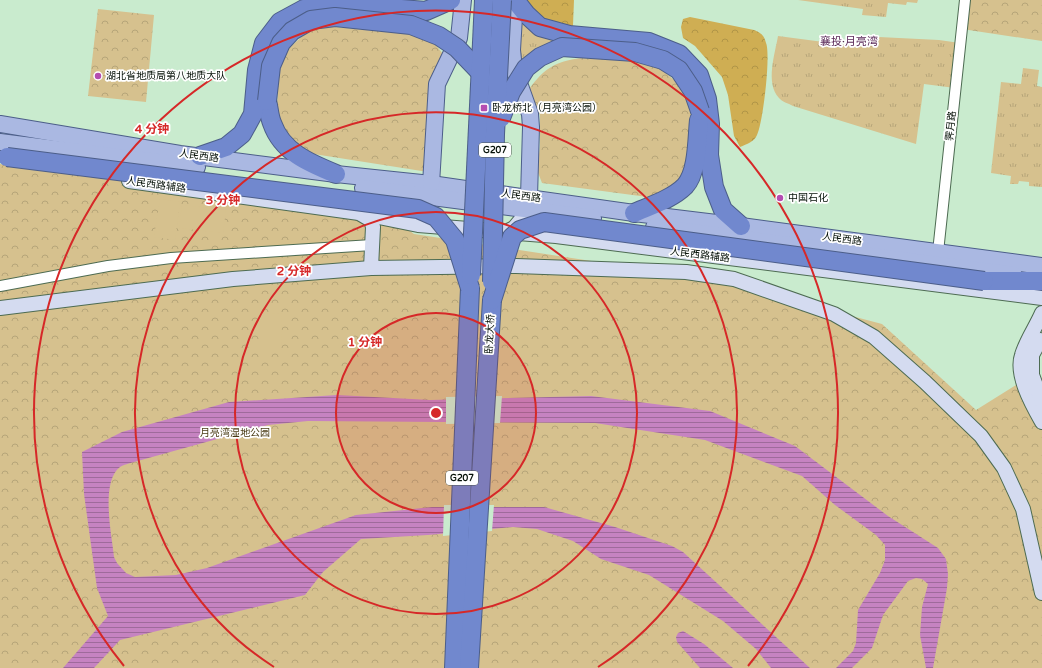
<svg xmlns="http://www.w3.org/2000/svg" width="1042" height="668" font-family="'Varela Round','Noto Sans SC',sans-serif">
	<defs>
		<pattern id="grass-tufts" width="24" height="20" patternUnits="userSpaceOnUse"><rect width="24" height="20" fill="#d6c18e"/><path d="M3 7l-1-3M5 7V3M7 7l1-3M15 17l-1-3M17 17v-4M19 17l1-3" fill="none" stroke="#b6a579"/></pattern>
		<pattern id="forest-crowns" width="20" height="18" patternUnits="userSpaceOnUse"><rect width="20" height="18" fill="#cfae53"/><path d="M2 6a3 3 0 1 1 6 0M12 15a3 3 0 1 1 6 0" fill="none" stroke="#b09547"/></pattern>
		<pattern id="park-crowns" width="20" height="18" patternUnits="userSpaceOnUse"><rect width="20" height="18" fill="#d6c18e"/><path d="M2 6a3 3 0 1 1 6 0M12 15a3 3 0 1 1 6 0" fill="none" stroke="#b6a579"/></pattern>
		<pattern id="water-rules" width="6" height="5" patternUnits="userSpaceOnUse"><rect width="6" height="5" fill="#c683c1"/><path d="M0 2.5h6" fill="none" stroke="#9f6a9b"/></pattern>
	</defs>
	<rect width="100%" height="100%" fill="#c9ebce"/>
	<g fill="url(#grass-tufts)">
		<path d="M798,0h120l-1,3 -10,-1 -1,3 -18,-2 -2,14 -24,-2 1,-6z"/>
		<path d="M520,18l49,23 -47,19 -5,-13z"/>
		<path d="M778,36l76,10 4,-4 1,-6 80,4 21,3 -5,45 -31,-4 -8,60 -123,-38c-5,-3 -11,-4 -14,-8 -14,-15 -4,-44 -1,-62z"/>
		<path d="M1023,68l16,2 -2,16 5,1v100l-13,-1v-4l-10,-1 -1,3h-8l1,-8 -20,-3 10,-91 20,2z"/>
	</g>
	<g fill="url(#forest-crowns)">
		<path d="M515,0h59l-1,25 -4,10z"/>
		<path d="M690,17l64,13c7,3 10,5 12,13 5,11 -3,80 -9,92 -3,7 -10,9 -17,12l-6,-11 -6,-41 -6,-18 -27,-31 -12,-8 -2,-11 2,-8z"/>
	</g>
	<g fill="url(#park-crowns)">
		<path d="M965,0h77v41l-80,-12z"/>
		<path d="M98,9l56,6 -8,87 -58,-6z"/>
		<path d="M325,26l85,8 21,5 12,15 -15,118 -127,-20 -20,-22 -4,-24 2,-35 10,-23 17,-15z"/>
		<path d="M581,58l60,3 20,8 19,16 12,27 -6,53 -5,17 -26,16 -113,-15 -5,-13 3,-24v-31l-11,-26c16,-21 25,-27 52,-31z"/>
		<path d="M0,164l359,49 37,7 18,14 243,37 29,1 196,52 94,86 51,-32 15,32v258h-1042z"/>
	</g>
	<g fill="#d6c18e">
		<path d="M160,199l20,3 -5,38 -21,-3z"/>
		<path d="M182,205l44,5 -3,23 -44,-5z"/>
		<path d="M260,313l22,1 -1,37h-21z"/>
	</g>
	<g fill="url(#water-rules)">
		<path d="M337,395l93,5 161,-4 119,15 85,35 93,70 50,32 8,11 2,15 -1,14 -14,80h-7l-6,-33 2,-28 6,-23 -6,-5 -6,-1 -8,3 -25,34 -11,33 -20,20h-16l17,-17 3,-8 2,-33 22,-37 5,-13v-15l-9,-10 -41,-30 -33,-29 -97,-36 -110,-17 -287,-2 -40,4 -134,37c-4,1 -11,3 -14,5 -20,15 -8,69 -6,90l3,6 9,10 9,4 41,-2 31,-7 149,-53 76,-8h112l71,20 57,19 11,6 127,116h-39l-15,-19 -33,-28 -74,-46 -48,-16 -28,-18 -36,-12 -24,-2 -85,8 -67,4 -38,33 -18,23 -185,45 -26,28h-31l45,-52 -11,-28 -13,-94 -2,-42 40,-20 107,-30z"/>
		<path d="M683,631l21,13 29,24h-33l-23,-26 -1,-5 2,-4z"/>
	</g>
	<g fill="#c9ebce">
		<path d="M502,396l-2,27 -54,1v-27z"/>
		<path d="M444,505h50l-2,26 -49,5z"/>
	</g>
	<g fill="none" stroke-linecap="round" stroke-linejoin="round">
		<defs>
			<g id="street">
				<path d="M938,252l27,-252"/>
				<path d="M0,286l108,-20 63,-8 201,-13"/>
			</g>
			<g id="secondary">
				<path d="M129,181l230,32 12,7 2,7 -2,41"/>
				<path d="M359,213l59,12 138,11 486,62"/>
				<path d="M506,232l8,-4 15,-18"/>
				<path d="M0,308l233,-29 138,-11 145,-2 170,6 48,7 100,35 40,23 51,45 56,54 23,32 19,41 19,84"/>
				<path d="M1042,313c-6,14 -16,28 -20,42 -7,20 11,51 20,67"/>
				<path d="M1040,340l-8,15v20l10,27"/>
			</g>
			<g id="primary">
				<path d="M515,0l-3,50 2,19 16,45 1,13 -2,70"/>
				<path d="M0,124l180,30 156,20 95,10 203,29 107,13 301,40"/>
				<path d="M0,142l197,25"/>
				<path d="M431,184l6,-100 22,-46 4,-38"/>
				<path d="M363,188l230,30"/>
				<path d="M654,227l360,48"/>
			</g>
			<g id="highway">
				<path d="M515,0l11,14 14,13 29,8 80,7 30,12 20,21 8,24 3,25 -1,31 5,32 9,23 18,16"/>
				<path d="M267,101c2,7 2,15 5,22 10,29 37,40 64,51"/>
				<path d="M200,156l26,-9 16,-13 11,-20 4,-44 7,-27 16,-21 24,-13 23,-6 99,8 25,-11"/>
				<path d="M634,213c16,-7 38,-14 51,-27 13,-14 12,-48 14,-66"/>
				<path d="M984,281h58"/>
				<path d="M454,668l16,-380"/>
				<path d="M469,668l23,-368"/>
			</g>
		</defs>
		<use href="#street" stroke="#4d6b52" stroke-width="12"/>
		<use href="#secondary" stroke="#4d6b52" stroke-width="16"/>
		<use href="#primary" stroke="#4c5e89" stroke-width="18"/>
		<use href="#highway" stroke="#4c5e89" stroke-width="20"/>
		<use href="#street" stroke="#fff" stroke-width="10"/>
		<use href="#secondary" stroke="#d4dbf0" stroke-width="14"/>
		<use href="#primary" stroke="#aab8e2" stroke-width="16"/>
		<use href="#highway" stroke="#7188ce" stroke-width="18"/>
		<defs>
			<g id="highway-bridge">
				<path d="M267,101l4,-35 10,-23 11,-12 19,-11 24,-3 76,8 28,11 18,12 23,24"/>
				<path d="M501,118l10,-26 15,-24 14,-11 22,-10 73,5 28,8 16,10 14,21 7,20"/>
				<path d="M7,157l411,52 18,8 19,23 15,48"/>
				<path d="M471,275l13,-275"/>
				<path d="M492,282l3,-148 7,-134"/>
				<path d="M492,300l20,-63 8,-7 24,-8 440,59"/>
			</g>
		</defs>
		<use href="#highway-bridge" stroke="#4c5e89" stroke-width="20" stroke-linecap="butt"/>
		<use href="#highway-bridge" stroke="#7188ce" stroke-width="18"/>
	</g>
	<circle cx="436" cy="413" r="100" fill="#d62828" fill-opacity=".12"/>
	<g fill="none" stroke="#d62828" stroke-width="2">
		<circle cx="436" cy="413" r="100"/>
		<circle cx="436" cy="413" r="201"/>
		<path d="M274 667A301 301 0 1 1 598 667"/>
		<path d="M124 666A402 402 0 1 1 748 666"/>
	</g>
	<g fill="#b44db1" stroke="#fff" stroke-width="1.5">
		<circle cx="98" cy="76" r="4"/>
		<rect x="480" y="104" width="8" height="8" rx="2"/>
		<circle cx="780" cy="198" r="4"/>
	</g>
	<g text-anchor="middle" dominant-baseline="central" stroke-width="3.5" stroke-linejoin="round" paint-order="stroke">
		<g fill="#fff" stroke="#515852" stroke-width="1">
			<rect x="479" y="143" width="32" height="14" rx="3"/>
			<rect x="446" y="471" width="32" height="14" rx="3"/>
		</g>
		<g font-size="9" font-weight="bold" fill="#061108">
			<text x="495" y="150">G207</text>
			<text x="462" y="478">G207</text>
		</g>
		<g font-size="10" fill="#061108" stroke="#fff" text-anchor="start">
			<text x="106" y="76">湖北省地质局第八地质大队</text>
			<text x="492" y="108">卧龙桥北（月亮湾公园）</text>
			<text x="788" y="198">中国石化</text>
		</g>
		<g font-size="10" fill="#061108" stroke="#fff">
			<text transform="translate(951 126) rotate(-84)">霁月路</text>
			<text transform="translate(199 156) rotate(8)">人民西路</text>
			<text transform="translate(156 185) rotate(8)">人民西路辅路</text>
			<text transform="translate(521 196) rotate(8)">人民西路</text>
			<text transform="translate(842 239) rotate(8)">人民西路</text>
			<text transform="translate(700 255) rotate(7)">人民西路辅路</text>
			<text transform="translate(490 334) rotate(-87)">卧龙大桥</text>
		</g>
		<g font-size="10" fill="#483a13" stroke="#fff">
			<text x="235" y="433">月亮湾湿地公园</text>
		</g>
		<g font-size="11" fill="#5a2858" stroke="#fff">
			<text x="849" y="41">襄投·月亮湾</text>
		</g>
	</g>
	<circle cx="436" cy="413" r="6" fill="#d62828" stroke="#fff" stroke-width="2"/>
	<g font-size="12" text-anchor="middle" font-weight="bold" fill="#d62828" stroke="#fff" stroke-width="3.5" stroke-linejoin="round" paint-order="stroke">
		<text x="152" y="133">4 分钟</text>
		<text x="223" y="204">3 分钟</text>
		<text x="294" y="275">2 分钟</text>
		<text x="365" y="346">1 分钟</text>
	</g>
</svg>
